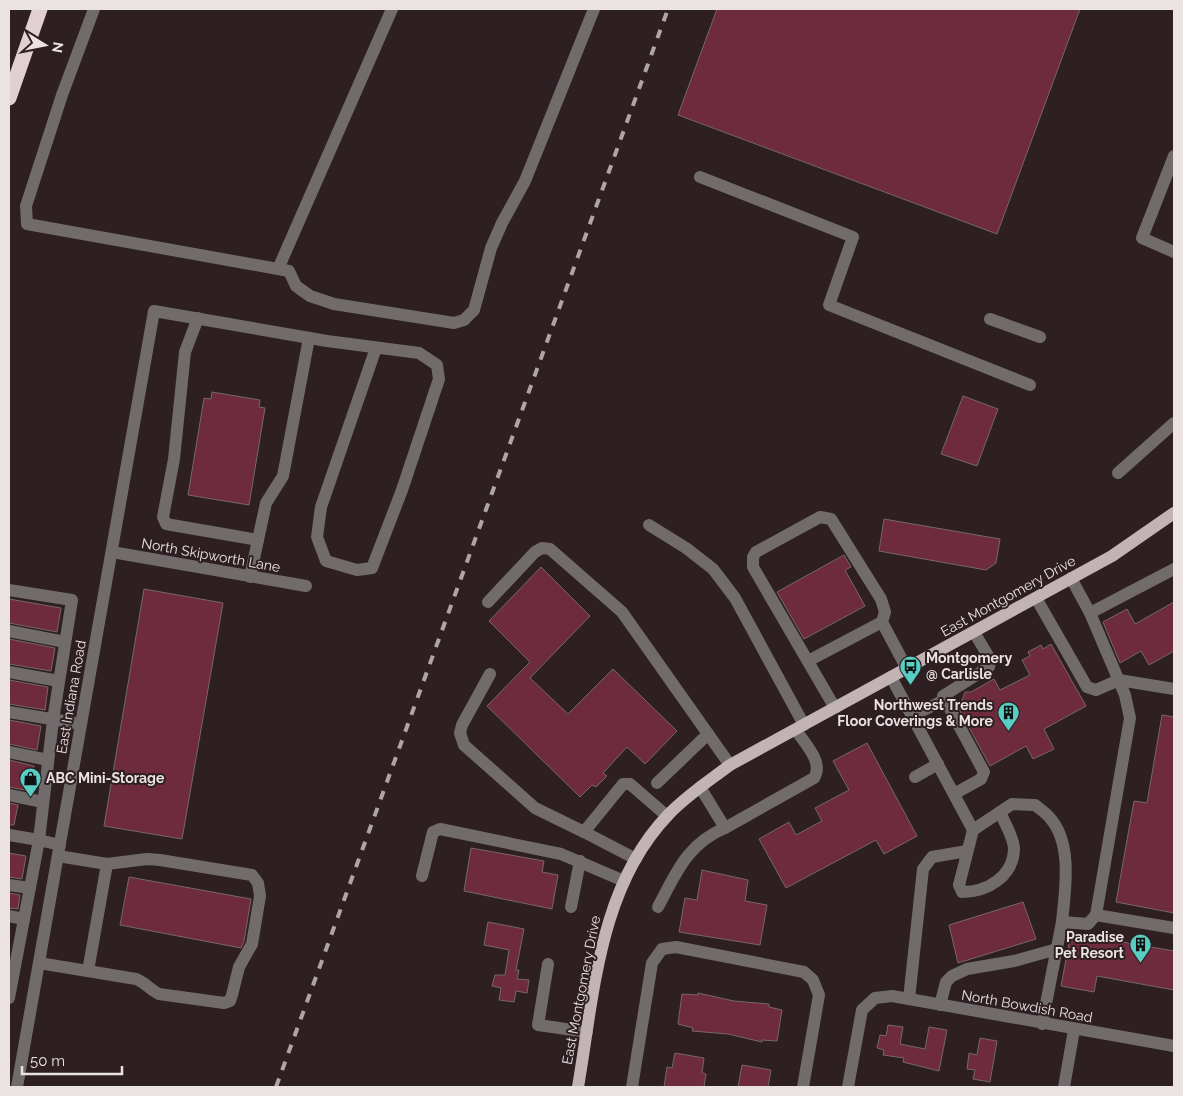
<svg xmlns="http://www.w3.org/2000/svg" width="1183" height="1096" font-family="Raleway,sans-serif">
	<rect width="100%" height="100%" fill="#2d1f22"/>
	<g fill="#6d2b3d" stroke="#77676a">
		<path d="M717,9h363l-83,225 -319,-119z"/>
		<path d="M212,392l48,8 -1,7 6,1 -16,97 -61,-10 16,-97 7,1z"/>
		<path d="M963,396l35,13 -21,57 -36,-12z"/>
		<path d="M884,519l116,20 -4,24 -10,7 -107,-19z"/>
		<path d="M844,555l7,12 -6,3 20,36 -61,33 -27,-47z"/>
		<path d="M541,567l49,49 -60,62 38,36 45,-45 64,62 -32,33 -18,-17 -24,26 4,3 -11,11 -4,-2 -12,12 -93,-91 43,-44 -41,-41z"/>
		<path d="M144,589l79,14 -41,236 -78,-13z"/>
		<path d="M9,599l52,9 -4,24 -48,-9z"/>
		<path d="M1174,602v49l-25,14 -8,-14 -21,12 -17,-41 24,-13 8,15z"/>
		<path d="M9,639l46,9 -4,23 -42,-7z"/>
		<path d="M1051,644l35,62 -42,23 10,20 -21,10 -7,-13 -36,20 -31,-57 6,-17h6l23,-13 6,11 30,-15 -8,-15 8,-4 -2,-4 13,-7 2,4z"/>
		<path d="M9,680l39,7 -3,23 -36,-6z"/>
		<path d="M1162,715l12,2v196l-58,-11 18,-101 13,2z"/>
		<path d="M9,720l32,6 -4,24 -28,-6z"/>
		<path d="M867,743l50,93 -33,18 -8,-14 -90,48 -27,-49 30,-17 7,13 26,-14 -7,-13 34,-18 -16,-29z"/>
		<path d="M9,760l25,6 -4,25 -21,-4z"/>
		<path d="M9,803l9,2 -4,20h-5z"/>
		<path d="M471,848l73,13 -2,11 16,3 -6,34 -88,-18z"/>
		<path d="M9,853l17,3 -4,23 -13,-2z"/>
		<path d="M702,870l46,10 -3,21 22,4 -7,40 -81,-13 6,-34 12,2z"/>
		<path d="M129,877l122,22 -7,42 -3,7 -121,-23z"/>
		<path d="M9,893l11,2 -2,14 -9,-1z"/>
		<path d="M1023,902l13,37 -78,24 -9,-38z"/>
		<path d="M488,922l36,7 -8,41h3l-2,9 12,1 -2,13 -11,-2 -2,11 -15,-2 2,-12 -9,-2 3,-11h10l4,-25 -25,-5z"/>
		<path d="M1071,933l103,18v39l-77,-14 -3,16 -33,-6z"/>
		<path d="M698,993l36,8 35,3v3l13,3 -5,31 -15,-1v2l-34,-8 -36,-3 1,-3 -15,-4 4,-30 16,1z"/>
		<path d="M888,1025l15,2 -3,17 25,5 4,-22 18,3 -8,41 -36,-9 1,-4 -21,-3 1,-5 -7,-2 3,-13 6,1z"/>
		<path d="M980,1038l17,3 -7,41 -17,-3 2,-9 -8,-1 2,-16 8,2z"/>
		<path d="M675,1053l29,5 -2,15 4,1 -2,13h-40l3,-20 5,1z"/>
		<path d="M742,1065l29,5 -3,17h-30z"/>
	</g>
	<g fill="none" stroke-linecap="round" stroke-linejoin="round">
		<g stroke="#726b6c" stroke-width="12">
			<path d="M94,9l-32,86 -36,111 1,18 251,45 114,-260"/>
			<path d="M1174,156l-32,82 32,14"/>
			<path d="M700,177l153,60 -24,68 201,80"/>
			<path d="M278,269l11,2 7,15 14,10 24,8 120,19 10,-3 10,-10 17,-62 11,-25 23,-42 69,-172"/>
			<path d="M198,318l-13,34 -11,107 -11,58 3,7 92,16"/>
			<path d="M990,319l50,18"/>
			<path d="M1118,473l56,-50"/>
			<path d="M649,525l37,23 27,21 22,29 69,127"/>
			<path d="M112,552l194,34"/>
			<path d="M250,577l16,-74 17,-27 26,-138"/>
			<path d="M9,590l63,10 -19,120 -14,120 21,5"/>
			<path d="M1036,598l51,89 9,3 23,-10 55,9"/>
			<path d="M488,602l47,-50 7,-4 8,1 72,63 108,153"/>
			<path d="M1090,613l84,-44"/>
			<path d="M9,631l56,11"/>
			<path d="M808,661l74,-39"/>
			<path d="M9,672l50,9"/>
			<path d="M490,674l-28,51 -2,8 4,12 71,63 49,24"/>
			<path d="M891,677l82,153 -14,55 3,7c25,0 51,-15 52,-43 0,-11 -10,-27 -14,-37"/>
			<path d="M835,708l-82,-141v-10l3,-5 64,-35 11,2 50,80 4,13 -3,10 25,47"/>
			<path d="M9,712l72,12"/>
			<path d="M912,716l32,-16"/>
			<path d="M9,752l39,8"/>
			<path d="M915,777l23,-13"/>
			<path d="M657,783l51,-49"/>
			<path d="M700,787l25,41 89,-50c10,-16 -9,-34 -18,-48"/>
			<path d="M954,794l27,-15 3,-7 -41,-76 46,-29 1,-8 -16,-27"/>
			<path d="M9,795l34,7"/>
			<path d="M973,830l39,-26 23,1c5,4 11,8 15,13 23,26 15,73 12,104"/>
			<path d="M9,835l30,5 -30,158"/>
			<path d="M636,859l-52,-27 39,-48h7l37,32"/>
			<path d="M422,876l11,-44 7,-3 121,25 63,27"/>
			<path d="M9,885l21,3"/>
			<path d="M571,907l9,-46"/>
			<path d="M658,907c18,-34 30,-64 67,-79"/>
			<path d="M1096,915l78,13"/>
			<path d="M9,916l15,3"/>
			<path d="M39,963l97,16c9,3 14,11 23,15l65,9 6,-2 2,-6 7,-28 13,-23 8,-48 -2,-13 -6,-8 -92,-15 -13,-1 -40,5 -49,-8"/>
			<path d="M548,964l-10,61 49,7"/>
			<path d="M88,971l19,-107"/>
			<path d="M909,999l14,-130 9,-12 35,-6"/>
			<path d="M940,1005l6,-23 6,-6 15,-7 47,-8 43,-12"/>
			<path d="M1042,1024l20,-102 26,2 8,-9 34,-197 -5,-23 -35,-82 -19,-35"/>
			<path d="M17,1087l137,-776 173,30 92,12 18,12 2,14 -37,111 -30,78 -15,2 -31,-9 -9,-24 4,-30 55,-159"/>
			<path d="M632,1087l20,-124 10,-14 14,-2 128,25 9,8 6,15 -16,92"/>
			<path d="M848,1087l14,-77 13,-12 17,-2 282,50"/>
			<path d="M1064,1087l10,-57"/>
		</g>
		<path stroke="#c2b3b5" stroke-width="12" d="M578,1087c16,-93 21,-200 90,-272 19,-20 41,-34 62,-50l382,-209 62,-43"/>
		<path stroke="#e2cfd2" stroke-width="15" d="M9,98l31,-89"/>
		<path stroke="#afa4a6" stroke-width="4" stroke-dasharray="9 9" stroke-linecap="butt" d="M276,1087l392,-1078"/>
	</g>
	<defs>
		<symbol id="bus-pin" viewBox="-11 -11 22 30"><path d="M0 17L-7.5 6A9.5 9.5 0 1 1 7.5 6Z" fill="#56cec3" stroke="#2d1f22"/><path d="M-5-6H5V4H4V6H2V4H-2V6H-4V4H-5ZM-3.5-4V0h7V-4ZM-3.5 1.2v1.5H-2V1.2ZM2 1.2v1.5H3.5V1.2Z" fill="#111"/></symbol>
		<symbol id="building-pin" viewBox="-11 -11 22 30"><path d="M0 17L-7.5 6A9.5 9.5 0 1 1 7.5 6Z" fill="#56cec3" stroke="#2d1f22"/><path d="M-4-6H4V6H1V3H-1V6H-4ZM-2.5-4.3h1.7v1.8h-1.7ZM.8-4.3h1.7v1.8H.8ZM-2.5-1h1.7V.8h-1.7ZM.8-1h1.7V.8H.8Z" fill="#111"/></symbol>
		<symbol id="shop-pin" viewBox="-11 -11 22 30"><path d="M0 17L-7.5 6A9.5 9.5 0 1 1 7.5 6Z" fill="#56cec3" stroke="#2d1f22"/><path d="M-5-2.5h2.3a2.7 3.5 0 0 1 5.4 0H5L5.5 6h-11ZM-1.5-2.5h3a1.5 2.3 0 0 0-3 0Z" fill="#111"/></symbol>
	</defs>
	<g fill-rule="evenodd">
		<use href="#bus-pin" x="898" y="654" width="25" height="34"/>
		<use href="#building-pin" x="996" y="700" width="25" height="34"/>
		<use href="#shop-pin" x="18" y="766" width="25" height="34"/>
		<use href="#building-pin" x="1128" y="932" width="25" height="34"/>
	</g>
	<g text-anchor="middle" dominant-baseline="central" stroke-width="4" stroke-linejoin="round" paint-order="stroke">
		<g font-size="14" fill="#ebe2e3" stroke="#2d1f22">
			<text transform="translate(211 555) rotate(10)">North Skipworth Lane</text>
			<text transform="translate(1008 596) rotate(-29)">East Montgomery Drive</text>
			<text transform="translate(71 697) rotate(-80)">East Indiana Road</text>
			<text transform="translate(581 990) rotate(-79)">East Montgomery Drive</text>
			<text transform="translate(1027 1006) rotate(10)">North Bowdish Road</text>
		</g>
		<g font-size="14" font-weight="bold" fill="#ebe2e3" stroke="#2d1f22" text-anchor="start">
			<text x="926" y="658">Montgomery<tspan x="926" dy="16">@ Carlisle</tspan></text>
			<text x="993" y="705" text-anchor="end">Northwest Trends<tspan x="993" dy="16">Floor Coverings &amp; More</tspan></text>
			<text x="46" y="778">ABC Mini-Storage</text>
			<text x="1124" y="937" text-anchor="end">Paradise<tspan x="1124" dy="16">Pet Resort</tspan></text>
		</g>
	</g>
	<rect width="1183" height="1096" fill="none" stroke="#ebe2e3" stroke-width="20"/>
	<g transform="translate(45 45) rotate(100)" stroke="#2d1f22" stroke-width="4" paint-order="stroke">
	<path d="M0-4L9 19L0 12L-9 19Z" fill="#ebe2e3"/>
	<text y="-8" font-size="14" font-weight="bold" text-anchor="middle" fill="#ebe2e3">N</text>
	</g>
	<path d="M22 1066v8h100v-8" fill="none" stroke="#ebe2e3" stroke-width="2.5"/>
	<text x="30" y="1066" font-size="15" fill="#ebe2e3" stroke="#2d1f22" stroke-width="4" paint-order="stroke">50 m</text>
</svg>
